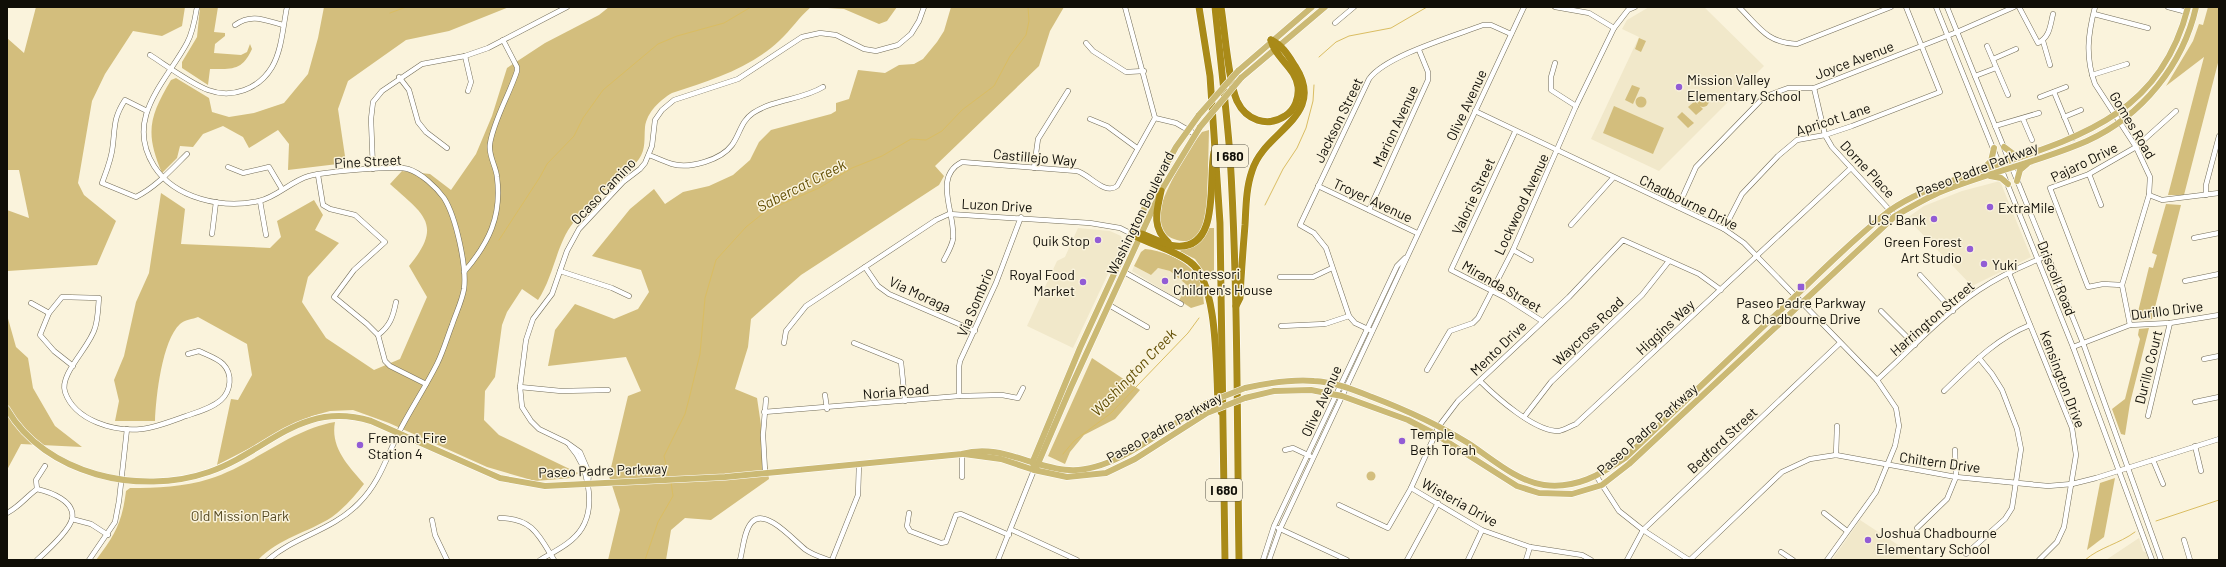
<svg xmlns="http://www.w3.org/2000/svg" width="2226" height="567" font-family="Barlow,sans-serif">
	<rect width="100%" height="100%" fill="#faf3dc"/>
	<g fill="#f1e8ca">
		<path d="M1649,7h55l60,59 -105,105 -68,-32 48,-102 -17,-8 5,-9z"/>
		<path d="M2000,181l31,76 -59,29 -65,-68 17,-12 38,-15z"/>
		<path d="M1078,228l32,3 11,5 2,6 -50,106 -46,-22 30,-65 8,-4z"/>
		<path d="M1134,266l17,9 7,-7 12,3 18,15 -9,14 -47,-29z"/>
		<path d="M1860,520l61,40h-89z"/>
		<path d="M2139,538l4,13 6,3 2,6h-45z"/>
	</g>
	<g fill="#d3be7d">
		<path d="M36,7h149l-3,19 -20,10 -29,-5 -28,43 -13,27 -14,82 6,12 32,26 -19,44 -89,6 -1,2v-63l22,8 -10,-48h-12v-132l17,15z"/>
		<path d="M200,7h18l-4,25 11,1v3l-10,8 -1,9 27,2 6,-3 3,-8 2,5c-10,22 -20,20 -42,20l-2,16 -26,-17v-6l15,-25z"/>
		<path d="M324,7h185l-60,24 -43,9 -58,41 -10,28 8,54 -58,7 1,-26 -11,-14 -29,18 -6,-11 -20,-11 -20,8 -10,13 -13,-1 -3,12 -15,15c-17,-40 -13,-56 9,-93l5,-2 33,20 3,14 17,5 25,-4 30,-10 24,-29 10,-36z"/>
		<path d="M609,7h288l-10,14 -8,3 -35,-15 -33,-2c-12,10 -20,23 -32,34 -30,28 -68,39 -107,52 -12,7 -25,19 -27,34 -1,12 1,22 -6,32 -5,7 -13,12 -18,17 -17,15 -35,29 -48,47 -17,22 -19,53 -35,77l-16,-11 -15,23 -5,13 -7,52 -10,14 -1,29 15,15 79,38 -6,5 -37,3 -48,-14 -98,-44 -36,-13 -23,1 -18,5 -95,49 14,-66 7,1 14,-25 -5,-31 -49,-27c-5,2 -14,3 -18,7 -18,17 -24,72 -25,97h-40l4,-20 -5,-21 10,-24 12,-54 13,-29 12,-80 24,16 -4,35 89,4 11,-11 -4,-16 37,-21 9,15 -8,15 24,13 -31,34 -6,25 24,36 48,32 26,-11 27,-62 -18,-31c35,-42 14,-52 -19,-82l12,-13 28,3 21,16 25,-36 16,-38 15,-48 38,-25 54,-28z"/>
		<path d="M951,7h113l-14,24 -11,35 -104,100 9,10 -5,9 -138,90 -50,44 -3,28 -13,42 22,9 12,81 -58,41 -26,-2 -14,12 -5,30h-58l12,-50 -11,-34 19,-80 13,-5 -15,-34 -78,9 7,-36 20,-26 39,15 24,-10 11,-17 -8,-22 -49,-14 38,-47 24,-20 11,15 18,-12 26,-6 24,-11 17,-15 9,-18 12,-12 60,-16 5,-3v-8l13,-4 9,-29 27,3 14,-8 15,-1 9,-5 14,-17 7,-11z"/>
		<path d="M2208,7h11v52l-35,136h-16l36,-138 -38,29 27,-45 6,-17 4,1z"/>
		<path d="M1639,38l7,3 -5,11 -6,-3z"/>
		<path d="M1632,85l8,3 -7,16 -8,-4z"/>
		<circle cx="1703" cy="101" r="6"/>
		<circle cx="1641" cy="102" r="5.5"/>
		<path d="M1695,101l8,8 -7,6 -8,-8z"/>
		<path d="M1614,106l50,22 -11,26 -50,-21z"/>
		<path d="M1682,112l12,11 -6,5 -11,-11z"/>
		<path d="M1209,130l-2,79 -3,20 -14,12c-18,2 -37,-10 -31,-30 8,-25 27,-59 43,-79z"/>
		<path d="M2166,204l15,1 -29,114 -16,1 13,-53 4,1 4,-13 -5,-2z"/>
		<path d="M1209,228h5v52h-4l-15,-21 -16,-8 20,-9z"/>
		<path d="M1145,249c18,1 45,13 54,30 4,6 4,17 5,25l-13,4 -12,-8 9,-14 -18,-15 -12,-3 -7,7 -17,-9 7,-14z"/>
		<path d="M7,315l9,32 12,11 5,30 22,38 27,21 -61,-3 -14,26z"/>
		<path d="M2149,328l-19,75 -5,32 -4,-1 -9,-25 13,-10 15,-60 -2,-4 1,-6z"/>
		<path d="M1092,358l48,32 -25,29 -31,16 -14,17 -5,12 -17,-8z"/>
		<path d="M335,422c-5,26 14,44 29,62 -9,12 -20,24 -32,33 -25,16 -53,21 -74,43h-162c19,-25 26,-37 30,-69l4,-3c27,0 54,-1 79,-9 45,-14 80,-49 126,-57z"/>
		<circle cx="1371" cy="476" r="4.5"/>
		<path d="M2115,478l-11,59 -17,13 13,-67z"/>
	</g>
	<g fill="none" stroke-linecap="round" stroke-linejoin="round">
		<g stroke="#dabd62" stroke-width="1">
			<path d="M390,13l16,-6"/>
			<path d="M1319,57l17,-15 13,-6 42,-8 36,-21"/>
			<path d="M1265,205l18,-36 14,-21 9,-20 7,-27 1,-16"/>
			<path d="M499,240l41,-63 7,-13 27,-28 9,-18 20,-28 55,-46 19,-8 47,-13 27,-16"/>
			<path d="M1063,454l11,-13 37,-28 77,-80 11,-15"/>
			<path d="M669,477l-5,-21 21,-42 4,-15 11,-45 5,-56 11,-38 30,-33 20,-16 53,-23 33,-20 30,-12 29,-17 15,1 16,-9 20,-21 32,-24 16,-30 16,-21 3,-14 -1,-14"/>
			<path d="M2156,521l63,-21"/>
			<path d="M645,560l13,-38 15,-26 -2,-14"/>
			<path d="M2085,560c15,-13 34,-16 50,-28"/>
		</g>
		<defs>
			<g id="minor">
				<path d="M197,7c-2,12 -4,25 -10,36 -21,39 -63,75 -33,123 21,33 69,43 105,35 18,-4 32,-20 50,-25 15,-4 86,-11 99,-7 13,4 28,18 36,29 12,19 23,69 20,91 -2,12 -8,24 -12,36 -5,13 -9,27 -15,39 -12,24 -27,46 -39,70 -12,25 -19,49 -39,69 -27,28 -64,33 -91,57"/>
				<path d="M1555,7l34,6 25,15"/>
				<path d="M1739,7c20,20 28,36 58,37l94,-37"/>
				<path d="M1936,7l137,340 79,213"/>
				<path d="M1947,7l136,336 78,217"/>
				<path d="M2019,7l19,36c12,-6 12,-17 15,-29"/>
				<path d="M2095,7c-7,27 -10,50 0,77l41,63 14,30 -1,18 -27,90 8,40"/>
				<path d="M2168,7l19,5"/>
				<path d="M2094,14l54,14"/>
				<path d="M1335,23l19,-16"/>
				<path d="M235,25c16,-12 30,-5 48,0"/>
				<path d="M2043,41l7,24"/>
				<path d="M1086,43l7,8 33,21 18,-1"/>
				<path d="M1987,46l21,49"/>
				<path d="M150,55c17,11 40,28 58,35 24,9 51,-1 64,-23 10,-17 11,-41 15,-60"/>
				<path d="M465,56l6,26 -3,9"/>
				<path d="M1993,59l23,-10"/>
				<path d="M1555,63l-4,14v13l25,16"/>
				<path d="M2092,75l35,-11"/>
				<path d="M1975,76l21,-8"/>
				<path d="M399,77l10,13 9,32 8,10 21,16"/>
				<path d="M1814,88l11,47 7,12 63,69"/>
				<path d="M2054,92l19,46"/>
				<path d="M2040,97l26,-10"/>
				<path d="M147,111l-22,-11c-11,17 -10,25 -12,44 -1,14 -6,26 -11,39l34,14c20,-10 35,-27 51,-43"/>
				<path d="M1475,111l249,118 20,14 133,137 19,28 3,18 -4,20 -19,46 -49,68"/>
				<path d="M2064,117l17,-7"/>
				<path d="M1155,118l21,5 19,11"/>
				<path d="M1090,119l17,7 30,22"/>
				<path d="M2023,119l9,21"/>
				<path d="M1995,126l44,-13"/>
				<path d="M1515,132l-64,138 55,28 36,23"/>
				<path d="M649,155c8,3 16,7 23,9 18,5 49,-4 60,-19 8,-11 9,-24 21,-32 21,-14 49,-13 70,-26"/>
				<path d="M228,167l15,6 26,-6 13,22"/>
				<path d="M1034,168l4,-29 30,-48"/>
				<path d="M373,169l-2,-50 2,-17 9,-11 40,-27 43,-8 23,-8 79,-41"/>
				<path d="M2089,174l12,31"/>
				<path d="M318,175l5,30 7,4 25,6 30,27 -31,28 -20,27 33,27 11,11 7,26 5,5 36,18"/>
				<path d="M1318,186l99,47"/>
				<path d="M2149,195l13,5 57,-7"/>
				<path d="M2206,195v-10l13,-49"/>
				<path d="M260,201l6,34"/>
				<path d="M1678,207l18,-40 68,-70 24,-9h26l143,-56 57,-25"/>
				<path d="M1369,210l59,-130v-8l-9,-22"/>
				<path d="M1571,225l42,-47"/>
				<path d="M1724,229l18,-35 36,-38 19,-16 28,-5 27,-9 88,-34 -34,-85"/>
				<path d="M212,234l4,-32"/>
				<path d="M2194,238l25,-5"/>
				<path d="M1513,250l18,10"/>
				<path d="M944,260c3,-6 8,-14 9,-21 3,-25 -21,-62 9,-77l115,9c12,3 28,25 40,15l38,-68 -30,-111"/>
				<path d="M865,267l13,19 11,8 86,37"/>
				<path d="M560,271l52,17 17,8"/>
				<path d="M464,272c25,-29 38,-56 33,-95 -1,-11 -9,-22 -7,-33 3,-22 20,-51 27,-73v-4l-14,-27"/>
				<path d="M1124,272l57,32"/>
				<path d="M2009,273l63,155 4,27 -12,72 -7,15 -18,18"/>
				<path d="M1920,275l33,36"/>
				<path d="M1280,277h33l19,-9"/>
				<path d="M2185,281l34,-7"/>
				<path d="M2122,285l-19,-1 -15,3 -38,-99 39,-14 47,-27 40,-36"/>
				<path d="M31,303l18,10"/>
				<path d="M1109,305l38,22"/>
				<path d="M1881,311l34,34"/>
				<path d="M1281,326l44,-2 24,-8"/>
				<path d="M1372,331l-17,-8 -6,-7 -23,-68 -12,-15 -14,-8 69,-146c16,-23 85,-43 114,-54h8l20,9"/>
				<path d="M378,335c12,-9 15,-18 18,-33"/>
				<path d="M784,343l2,-12 20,-25 130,-86 13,-6 141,9 30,5 12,6"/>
				<path d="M854,343l47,19 4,39"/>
				<path d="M2073,347l57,-22 40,-2 49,-8"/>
				<path d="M2204,359l15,-3"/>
				<path d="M73,366l-19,-15 -14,-16 9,-22 13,-16 37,1c-1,10 -1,21 -4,30 -5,19 -36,46 -30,64 10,29 50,40 77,37 15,-2 30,-8 44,-13 12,-4 26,-8 35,-16 10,-9 12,-26 2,-36 -6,-6 -16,-9 -24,-13l-11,3"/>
				<path d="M1427,370l23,-39 23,-8 5,-5 35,-68 63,-144 38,-78 14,-18 7,-3"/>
				<path d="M1877,380c33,-30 65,-65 102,-90 21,-14 45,-25 68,-34"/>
				<path d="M1480,381c16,16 55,51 79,50 5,-1 12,-5 17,-7l275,-256"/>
				<path d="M520,387l41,4 47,-1"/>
				<path d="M1944,391c27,-26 51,-52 86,-66"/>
				<path d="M825,395l2,14"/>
				<path d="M959,396v-29l1,-6 36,-78 25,-66"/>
				<path d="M2195,402l24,-5"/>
				<path d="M764,412l195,-16 43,-1 16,3 5,-10"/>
				<path d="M2148,416l22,-93"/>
				<path d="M1524,417l27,-35 91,-87 27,-34"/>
				<path d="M2195,446l6,25"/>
				<path d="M1285,450l8,-2 17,8"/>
				<path d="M1836,455l1,-29"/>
				<path d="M2153,460l10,24"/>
				<path d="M765,471l-2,-36 3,-36"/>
				<path d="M962,477v-23"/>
				<path d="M1597,477l22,34 24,19 46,30"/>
				<path d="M588,484l1,-11 -9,-21 -14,-10 -27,-13 -8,-8 -9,-14 -2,-20 6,-47 7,-21 19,-25 15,-43 12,-22 44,-47 17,-13 5,-6 7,-17 3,-26 7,-10 12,-10 64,-21 64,-42 18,-4 16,2 28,14 12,2 22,-6 13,-11 8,-13 5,-14"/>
				<path d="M1411,488l71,42 48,17 52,8 9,5"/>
				<path d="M37,489l-1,-9 9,-14"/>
				<path d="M1339,505l49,23 23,-40 28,-62 19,-25 111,-104 54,-57 76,34 22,16"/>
				<path d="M7,513c12,-6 19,-16 30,-24 13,3 39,12 35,30 -3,12 -25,32 -35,41"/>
				<path d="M909,513l-2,13 3,5 31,12 5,-1 10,-27 5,-1 48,21"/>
				<path d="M1824,513l23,18"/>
				<path d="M500,518c32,0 39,17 54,42"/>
				<path d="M72,519l19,5 17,11"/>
				<path d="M432,520l3,15 12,25"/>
				<path d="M1278,528l69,32"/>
				<path d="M1917,528l30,-29 9,-22 -1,-27"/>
				<path d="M1012,530l65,30"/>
				<path d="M2184,540l6,20"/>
				<path d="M1781,552l12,8"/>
				<path d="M1966,554l39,-35 7,-11 9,-59 -4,-20 -15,-39 -10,-16 -13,-16"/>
				<path d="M89,560l26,-38 4,-21 8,-72"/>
				<path d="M540,560c15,-9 33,-17 42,-32 14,-23 6,-62 -12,-82"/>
				<path d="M740,560c3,-11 4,-30 12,-38 14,-15 44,21 54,28 7,5 15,7 23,10"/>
				<path d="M832,560l26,-65 1,-31"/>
				<path d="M998,560l36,-90"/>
				<path d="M1263,560l11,-34 123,-260 8,-8"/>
				<path d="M1269,560l11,-31 244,-522"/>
				<path d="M1407,560l31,-57"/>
				<path d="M1468,560l14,-30"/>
				<path d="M1526,560l4,-13"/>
				<path d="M1627,560l16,-30 197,-187"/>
				<path d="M1690,560l92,-88 28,-13 26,-4 120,22 92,9 24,-2 24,-6 123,-39"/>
			</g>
			<g id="major">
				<path d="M1238,71l74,-64"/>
				<path d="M1241,78l84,-71"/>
				<path d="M2004,147l8,6 10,3"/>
				<path d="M1983,169l8,-8 3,-13"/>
				<path d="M1990,176l11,2 7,6"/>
				<path d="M2017,181l3,-11 7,-6"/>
				<path d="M1245,388c23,-5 46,-9 69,-7 21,1 40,9 58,16 34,13 65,27 96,46 23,15 48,38 76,42 32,4 56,-10 81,-27 54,-51 108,-103 162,-154 33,-31 66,-65 102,-93 24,-17 54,-27 81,-37 98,-34 189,-52 218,-167"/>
				<path d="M1245,398l29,-7 37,-1 31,6 66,24 27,14 82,52 22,7 33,1 30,-9 27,-21 266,-248c14,-8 28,-16 43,-23 48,-20 101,-31 149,-52 55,-25 96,-76 109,-134"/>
				<path d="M7,409c38,66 133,87 202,63 60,-21 91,-72 162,-51l129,57 45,8 180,-9 237,-23c38,-11 70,14 107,16 46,3 99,-45 138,-67"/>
				<path d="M964,454l37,5 33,11 33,7 39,-4 29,-14 72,-46"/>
				<path d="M1037,466l34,-79 90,-196 39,-64"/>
				<path d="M1034,470l-1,-9 47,-113 74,-161 22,-40 23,-32"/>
			</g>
			<g id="highway">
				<path d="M1199,7l11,69 10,147 5,337"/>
				<path d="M1215,7c5,49 11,98 15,148 8,134 7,270 9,405"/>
				<path d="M1221,7c4,24 7,73 16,94 9,19 30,27 48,15 10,-6 14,-18 13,-29 -2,-19 -23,-29 -27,-47"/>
				<path d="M1161,191c-4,19 -10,36 7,51"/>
				<path d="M1132,234c18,11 41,15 58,28 28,19 26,107 28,140l3,10"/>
				<path d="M1142,234c11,4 23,11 34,12 45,4 32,-66 38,-94"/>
				<path d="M1236,306l4,-8c1,-24 3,-48 5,-73 1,-18 1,-37 7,-54 12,-41 76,-54 43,-105 -7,-11 -12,-20 -24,-26"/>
			</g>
		</defs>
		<use href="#minor" stroke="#736d59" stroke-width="5.5"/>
		<use href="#major" stroke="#fff" stroke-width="7"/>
		<use href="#highway" stroke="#fff" stroke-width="8"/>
		<use href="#minor" stroke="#fff" stroke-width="4.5"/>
		<use href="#major" stroke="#cbb974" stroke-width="6"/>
		<use href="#highway" stroke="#a98a18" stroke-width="7"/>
		<defs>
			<g id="major-bridge">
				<path d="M1199,115l39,-44"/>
				<path d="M1200,127l41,-49"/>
				<path d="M1207,403l38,-15"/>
				<path d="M1207,413l38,-15"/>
			</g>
		</defs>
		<use href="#major-bridge" stroke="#fff" stroke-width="7" stroke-linecap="butt"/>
		<use href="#major-bridge" stroke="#cbb974" stroke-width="6"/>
	</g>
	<g fill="#925cd5" stroke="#faf3dc" stroke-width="1.5">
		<circle cx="1679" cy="87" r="4"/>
		<circle cx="1990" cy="207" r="4"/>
		<circle cx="1934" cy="219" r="4"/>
		<circle cx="1098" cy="240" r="4"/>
		<circle cx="1970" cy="249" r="4"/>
		<circle cx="1984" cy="264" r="4"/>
		<circle cx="1165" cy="281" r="4"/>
		<circle cx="1083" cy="282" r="4"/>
		<rect x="1797" y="283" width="8" height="8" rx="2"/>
		<circle cx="1402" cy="441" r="4"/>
		<circle cx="360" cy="445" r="4"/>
		<circle cx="1868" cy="540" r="4"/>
	</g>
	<g text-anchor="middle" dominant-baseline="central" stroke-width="3" stroke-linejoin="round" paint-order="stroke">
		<g fill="#faf3dc" stroke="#565347" stroke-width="1">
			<rect x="1212" y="145" width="36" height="22" rx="3"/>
			<rect x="1206" y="479" width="36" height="22" rx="3"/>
		</g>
		<g font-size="13" font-weight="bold" fill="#100e07">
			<text x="1230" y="156">I 680</text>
			<text x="1224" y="490">I 680</text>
		</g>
		<g font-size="14" fill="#100e07" stroke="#faf3dc">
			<text transform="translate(1854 60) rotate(-21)">Joyce Avenue</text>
			<text transform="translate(1466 105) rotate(-65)">Olive Avenue</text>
			<text transform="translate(1833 119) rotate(-18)">Apricot Lane</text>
			<text transform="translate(1338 120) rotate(-64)">Jackson Street</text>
			<text transform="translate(2133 125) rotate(59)">Gomes Road</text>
			<text transform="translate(1395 126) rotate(-65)">Marion Avenue</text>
			<text transform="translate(1035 157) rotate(5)">Castillejo Way</text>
			<text transform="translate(368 161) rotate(-3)">Pine Street</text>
			<text transform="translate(2084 162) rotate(-26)">Pajaro Drive</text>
			<text transform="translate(1868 169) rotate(47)">Dorne Place</text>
			<text transform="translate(1977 169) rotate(-21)">Paseo Padre Parkway</text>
			<text transform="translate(603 191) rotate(-46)">Ocaso Camino</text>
			<text transform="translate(1473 196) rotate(-65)">Valorie Street</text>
			<text transform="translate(1373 200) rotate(25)">Troyer Avenue</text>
			<text transform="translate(1689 202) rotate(26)">Chadbourne Drive</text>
			<text transform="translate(1521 204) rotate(-65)">Lockwood Avenue</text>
			<text transform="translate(997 205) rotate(3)">Luzon Drive</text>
			<text transform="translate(1140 213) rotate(-64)">Washington Boulevard</text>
			<text transform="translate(2057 278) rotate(68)">Driscoll Road</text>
			<text transform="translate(1502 286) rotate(30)">Miranda Street</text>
			<text transform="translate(920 294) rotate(25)">Via Moraga</text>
			<text transform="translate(975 302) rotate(-67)">Via Sombrio</text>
			<text transform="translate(2167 310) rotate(-7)">Durillo Drive</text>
			<text transform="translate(1932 318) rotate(-41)">Harrington Street</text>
			<text transform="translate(1665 327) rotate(-43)">Higgins Way</text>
			<text transform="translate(1588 331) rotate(-44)">Waycross Road</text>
			<text transform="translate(1498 348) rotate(-44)">Mento Drive</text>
			<text transform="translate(2148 367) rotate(-76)">Durillo Court</text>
			<text transform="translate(2063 379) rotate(69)">Kensington Drive</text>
			<text transform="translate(896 391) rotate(-5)">Noria Road</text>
			<text transform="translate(1321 401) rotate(-65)">Olive Avenue</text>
			<text transform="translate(1164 427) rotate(-29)">Paseo Padre Parkway</text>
			<text transform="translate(1647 429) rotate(-42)">Paseo Padre Parkway</text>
			<text transform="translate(1722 440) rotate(-43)">Bedford Street</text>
			<text transform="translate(1940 462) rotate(8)">Chiltern Drive</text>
			<text transform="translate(603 470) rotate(-2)">Paseo Padre Parkway</text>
			<text transform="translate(1460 502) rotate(29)">Wisteria Drive</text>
		</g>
		<g font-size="14" fill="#100e07" stroke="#faf3dc" text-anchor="start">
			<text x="1687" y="79">Mission Valley<tspan x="1687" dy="16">Elementary School</tspan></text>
			<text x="1998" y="207">ExtraMile</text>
			<text x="1926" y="219" text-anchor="end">U.S. Bank</text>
			<text x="1090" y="240" text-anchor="end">Quik Stop</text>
			<text x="1962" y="241" text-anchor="end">Green Forest<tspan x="1962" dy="16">Art Studio</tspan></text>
			<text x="1992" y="264">Yuki</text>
			<text x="1173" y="273">Montessori<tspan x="1173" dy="16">Children's House</tspan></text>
			<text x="1075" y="274" text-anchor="end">Royal Food<tspan x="1075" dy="16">Market</tspan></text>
			<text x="1801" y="302" text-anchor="middle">Paseo Padre Parkway<tspan x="1801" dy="16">&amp; Chadbourne Drive</tspan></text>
			<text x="1410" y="433">Temple<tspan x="1410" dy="16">Beth Torah</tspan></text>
			<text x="368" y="437">Fremont Fire<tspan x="368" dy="16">Station 4</tspan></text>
			<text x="1876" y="532">Joshua Chadbourne<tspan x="1876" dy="16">Elementary School</tspan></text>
		</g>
		<g font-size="14" fill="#544822" stroke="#faf3dc">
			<text x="240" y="515">Old Mission Park</text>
		</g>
		<g font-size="15" font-style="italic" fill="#624e03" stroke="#faf3dc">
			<text transform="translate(801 185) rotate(-27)">Sabercat Creek</text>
			<text transform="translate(1133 372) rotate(-46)">Washington Creek</text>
		</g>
	</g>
	<rect width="2226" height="567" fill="none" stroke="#100e07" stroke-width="16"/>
</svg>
